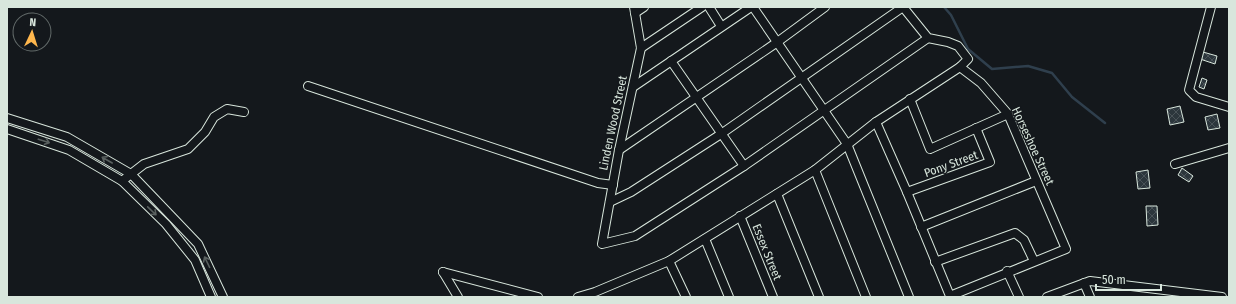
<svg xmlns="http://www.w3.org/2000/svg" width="1236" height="304" font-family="'Fira Sans Condensed',sans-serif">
	<defs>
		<pattern id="building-cross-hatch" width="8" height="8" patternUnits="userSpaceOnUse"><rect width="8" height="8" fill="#2c363c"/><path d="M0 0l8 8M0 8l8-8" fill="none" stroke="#4a5358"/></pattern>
	</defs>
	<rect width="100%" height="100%" fill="#14181c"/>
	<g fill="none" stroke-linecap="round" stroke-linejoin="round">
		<path stroke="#2f3f4d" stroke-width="2.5" d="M944,7l7,8 17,34 24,20 36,-3 24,7 20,24 33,26"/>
	</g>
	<g fill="url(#building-cross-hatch)" stroke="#d8e6dc">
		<path d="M1203,52l14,4 -2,8 -15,-5z"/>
		<path d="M1202,78l5,2 -3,9 -5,-2z"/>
		<path d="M1180,106l4,16 -14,3 -3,-16z"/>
		<path d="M1217,114l3,14 -12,2 -3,-13z"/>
		<path d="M1182,168l11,8 -4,6 -11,-7z"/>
		<path d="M1148,170l2,18 -12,1 -2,-17z"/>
		<path d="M1146,206h11l1,19 -11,1z"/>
	</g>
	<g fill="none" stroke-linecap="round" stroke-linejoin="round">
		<defs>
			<g id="minor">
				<path d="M634,7l7,41 -22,102 -17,94 33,-8 109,-70 184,-128"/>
				<path d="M709,7l12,19"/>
				<path d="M753,7l94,137 62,153"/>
				<path d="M1211,7l-22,83 7,7 33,10"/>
				<path d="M635,13l9,-6"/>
				<path d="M641,48l61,-41"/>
				<path d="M671,61l73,105"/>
				<path d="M308,86l290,97 15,2"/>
				<path d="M633,87l118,-80"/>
				<path d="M910,99l20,50 78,-35"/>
				<path d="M7,118l60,19 64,37 67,70 25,53"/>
				<path d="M876,122l31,70 43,104 116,-47 -58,-135 -27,-31 -21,-16"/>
				<path d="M7,129l62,21 53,31 44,43 29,36 16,37"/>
				<path d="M619,150l157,-107 49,-36"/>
				<path d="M1175,164l54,-16"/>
				<path d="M815,170l51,127"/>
				<path d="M122,181l22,-17 44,-15 17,-17 9,-15 13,-8 17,3"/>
				<path d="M907,192l83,-30 -14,-34"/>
				<path d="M777,194l42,103"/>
				<path d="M610,202l21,-10 90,-58 182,-127"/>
				<path d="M740,216l33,81"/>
				<path d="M921,227l115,-46"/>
				<path d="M705,239l24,58"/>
				<path d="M669,261l17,36"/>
				<path d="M935,262l80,-29 9,7 10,21"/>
				<path d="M1007,271l12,26"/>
				<path d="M443,272l95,25"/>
				<path d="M443,272l15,25"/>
				<path d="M1084,283l6,14"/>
				<path d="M578,297l17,-5 74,-31 146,-91 61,-48 84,-55 8,-8 -10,-13 -10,-4 -20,-4 -25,-31"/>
				<path d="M1047,297l43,-16 132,16"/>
			</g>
		</defs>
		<use href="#minor" stroke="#d8e6dc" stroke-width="10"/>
		<use href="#minor" stroke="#14181c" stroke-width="8"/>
	</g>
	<defs><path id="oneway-shaft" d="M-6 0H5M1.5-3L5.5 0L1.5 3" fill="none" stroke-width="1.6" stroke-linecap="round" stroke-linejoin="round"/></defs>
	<g stroke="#59605f">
		<use href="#oneway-shaft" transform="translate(44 141) rotate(18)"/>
		<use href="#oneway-shaft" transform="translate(107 160) rotate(-150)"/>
		<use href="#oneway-shaft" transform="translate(152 211) rotate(44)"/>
		<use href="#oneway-shaft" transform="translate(207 262) rotate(-116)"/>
	</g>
	<g text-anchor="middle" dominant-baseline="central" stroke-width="3" stroke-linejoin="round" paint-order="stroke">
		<g font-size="12" fill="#d8e6dc" stroke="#14181c">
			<text transform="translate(613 123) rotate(-78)">Linden Wood Street</text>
			<text transform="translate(1033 146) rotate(65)">Horseshoe Street</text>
			<text transform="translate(951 164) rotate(-20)">Pony Street</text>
			<text transform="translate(767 252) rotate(68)">Essex Street</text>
		</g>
	</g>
	<rect width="1236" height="304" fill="none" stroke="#d8e6dc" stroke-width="16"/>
	<g transform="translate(32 32) rotate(4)"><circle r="19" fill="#14181c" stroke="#626a69"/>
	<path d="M0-3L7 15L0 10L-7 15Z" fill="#ffb74d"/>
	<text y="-6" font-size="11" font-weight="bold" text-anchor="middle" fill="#d8e6dc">N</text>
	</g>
	<path d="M1096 284v6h65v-6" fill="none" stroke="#d8e6dc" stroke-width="2"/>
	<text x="1102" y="284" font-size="12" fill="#d8e6dc" stroke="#14181c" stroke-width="3" paint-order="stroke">50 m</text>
</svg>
